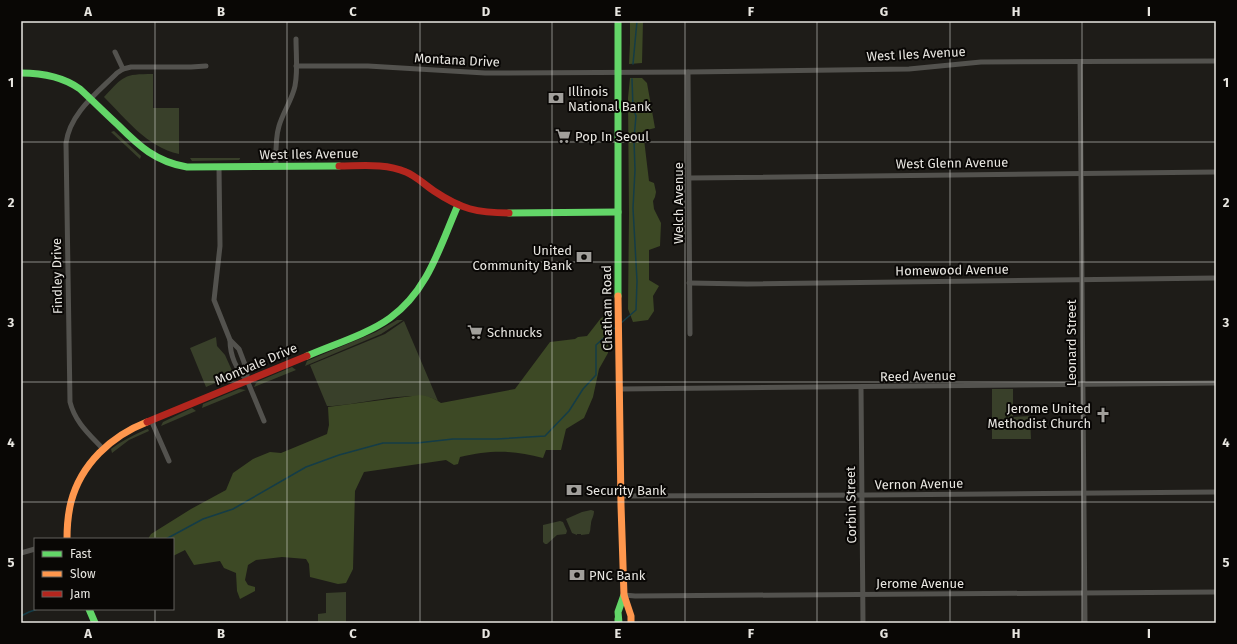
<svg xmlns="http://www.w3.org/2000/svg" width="1237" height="644" font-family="'Fira Sans',sans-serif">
	<rect width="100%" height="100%" fill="#1e1c18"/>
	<g fill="#39402a">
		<path d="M153,74v34h26v46c-32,-7 -53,-35 -75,-57 20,-21 19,-23 49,-23z"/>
		<path d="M114,131l27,25 -1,3 -29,-27z"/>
		<path d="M190,158h50v1l-1,1 -47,1z"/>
		<path d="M397,320h6l-22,14 -76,32 2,-5 69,-29z"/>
		<path d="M404,321l34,80c-20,-14 -85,6 -111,5l-17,-41 75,-31z"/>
		<path d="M216,337l1,9 8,9 9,20 -28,12 -16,-39z"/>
		<path d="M292,367l4,3 -42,17 2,-4 3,-2z"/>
		<path d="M239,389l7,1 -44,18 1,-4z"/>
		<path d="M992,389h21v28l17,-1 1,23h-39z"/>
		<path d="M192,408l4,3 -35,15 2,-4z"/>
		<path d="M145,430l3,-1 1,2 -20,9 -17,13 -1,-4c11,-8 22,-14 34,-19z"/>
		<path d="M591,510l3,1c0,6 -3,8 -3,13 -1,4 0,6 -2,10l-8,1v-1h-4v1l-5,-2 -6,-14 16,-7z"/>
		<path d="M560,521l3,1 4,9 -1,3 -9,1 -10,9h-2l-2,-2v-17z"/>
		<path d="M346,592v31h-28v-9l8,-1v-20z"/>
	</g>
	<g fill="#3d4925">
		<path d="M630,21h13l-1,42 -13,1 1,-21z"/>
		<path d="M630,78h12l5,5 8,45 -12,3 6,50 5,2 2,9 -1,5 -2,4 1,8 7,14 -1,23 -11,4v30l10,6 -6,10 1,15 -6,9 -15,2 -5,-13 1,-95 -1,-116z"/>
		<path d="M608,315v38l-9,16 -6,28 -9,21 -18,11 -5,21h-15l-3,8c-31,-8 -52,-8 -83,-1l-2,7 -4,1 -8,-5 -82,12 -9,19 -2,78 -7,14 -8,1 -28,-7 -1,-13 -3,-5 -24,-2 -26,3 -8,5 -3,15 3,5 7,2v4l-15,8 -3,-8 -1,-18 -12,-5 -4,-7 -26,4 -9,-15 -12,6v-17h-25l3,-5 40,-25 35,-19 7,-17 20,-14 17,-7 11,1 46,-19 2,-9 -1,-18 92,-12c8,1 14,3 21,8l74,-14 35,-47 25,-3 3,-2 9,-1 14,-18z"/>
	</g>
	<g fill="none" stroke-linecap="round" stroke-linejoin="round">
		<g stroke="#143c47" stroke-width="1.5">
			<path d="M633,64l4,-43"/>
			<path d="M621,323l15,-13 1,-29 -4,-73 2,-38 -1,-31 2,-23 -3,-8 -1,-29"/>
			<path d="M166,539l37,-20 30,-10 73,-42 33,-12 44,-12h34l36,-4h44l48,-3 24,-25 14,-22 13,-14v-30l19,-17"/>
			<path d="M21,616l8,-4 9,-3"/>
		</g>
		<g stroke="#53524e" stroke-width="5">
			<path d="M115,52l8,17"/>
			<path d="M1080,62l5,561"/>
			<path d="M296,66h72l117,7 203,-1 221,-3 72,-7 235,-1"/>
			<path d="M688,72l2,262"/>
			<path d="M276,166c0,-13 -1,-27 3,-40 4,-14 13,-26 16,-40 3,-15 1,-31 1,-47"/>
			<path d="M219,167l1,79 -6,54 16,40 9,9 8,21v10l17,41"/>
			<path d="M689,178l527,-6"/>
			<path d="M689,283l58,1 469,-6"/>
			<path d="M230,340c0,15 6,30 17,40"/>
			<path d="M861,388l2,235"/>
			<path d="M620,389l596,-6"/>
			<path d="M151,420l18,41"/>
			<path d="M102,448c-13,-14 -27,-26 -32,-46l-4,-259c4,-30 31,-50 51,-70l6,-4 8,-2h60l15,-1"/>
			<path d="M621,496l249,-1 346,-3"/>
			<path d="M21,553l14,-4"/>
			<path d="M624,595l11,1 581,-4"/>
		</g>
		<g stroke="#63d668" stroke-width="7">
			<path d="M618,21v275"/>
			<path d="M21,73c21,0 41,3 59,16 13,12 25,24 38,36 21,21 38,37 69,42l152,-1"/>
			<path d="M509,213l109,-1"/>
			<path d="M307,356c25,-11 61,-22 83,-38 38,-27 50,-72 68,-113"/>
			<path d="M89,609l6,14"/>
			<path d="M618,619v4"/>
			<path d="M619,623l-1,-11 6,-17"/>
		</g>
		<g stroke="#ff974d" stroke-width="7">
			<path d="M618,296l3,209 3,90 7,21v7"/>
			<path d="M67,539c0,-12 1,-25 4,-37 10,-38 40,-66 76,-80"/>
		</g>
		<g stroke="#b3261e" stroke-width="7">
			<path d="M339,166c22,0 46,-3 67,6 10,4 19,13 28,19 27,18 43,22 75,22"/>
			<path d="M147,422l160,-66"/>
		</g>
	</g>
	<path fill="none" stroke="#e8e6e1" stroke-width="1" stroke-opacity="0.55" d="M155,21v518M287,21v602M420,21v602M552,21v602M685,21v602M817,21v602M950,21v602M1082,21v602M21,142h1195M21,262h1195M21,382h1195M21,502h1195M155,609v14"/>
	<defs>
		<symbol id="bank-bare" viewBox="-9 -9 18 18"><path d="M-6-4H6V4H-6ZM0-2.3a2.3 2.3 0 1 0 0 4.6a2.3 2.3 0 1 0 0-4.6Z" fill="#a19f9b" stroke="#090705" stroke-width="2.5" paint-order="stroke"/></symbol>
		<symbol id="supermarket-bare" viewBox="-9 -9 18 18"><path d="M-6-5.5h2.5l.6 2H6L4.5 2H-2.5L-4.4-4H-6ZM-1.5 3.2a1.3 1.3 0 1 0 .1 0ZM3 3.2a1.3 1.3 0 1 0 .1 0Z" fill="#a19f9b" stroke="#090705" stroke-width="2.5" paint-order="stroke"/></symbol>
		<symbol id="church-bare" viewBox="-9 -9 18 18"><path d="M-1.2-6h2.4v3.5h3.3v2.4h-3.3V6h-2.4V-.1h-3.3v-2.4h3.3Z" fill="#a19f9b" stroke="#090705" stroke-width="2.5" paint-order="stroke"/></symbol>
	</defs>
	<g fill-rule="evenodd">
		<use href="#bank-bare" x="545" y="87" width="22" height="22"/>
		<use href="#supermarket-bare" x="552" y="125" width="22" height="22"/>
		<use href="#bank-bare" x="573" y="246" width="22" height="22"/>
		<use href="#supermarket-bare" x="464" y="321" width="22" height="22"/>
		<use href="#church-bare" x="1092" y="404" width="22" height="22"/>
		<use href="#bank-bare" x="563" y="479" width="22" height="22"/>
		<use href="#bank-bare" x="566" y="564" width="22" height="22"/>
	</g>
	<g text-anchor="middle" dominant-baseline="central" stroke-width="4" stroke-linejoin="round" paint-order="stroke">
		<g font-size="13" fill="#e8e6e1" stroke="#090705">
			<text transform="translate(916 54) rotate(-3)">West Iles Avenue</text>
			<text transform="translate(457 60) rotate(3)">Montana Drive</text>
			<text transform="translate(309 154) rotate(-1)">West Iles Avenue</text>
			<text transform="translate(952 163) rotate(-1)">West Glenn Avenue</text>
			<text transform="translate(678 203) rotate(-90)">Welch Avenue</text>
			<text transform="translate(952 270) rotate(-1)">Homewood Avenue</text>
			<text transform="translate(57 276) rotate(-91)">Findley Drive</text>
			<text transform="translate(607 308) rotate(-91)">Chatham Road</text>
			<text transform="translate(1071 343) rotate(-90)">Leonard Street</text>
			<text transform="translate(256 364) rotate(-23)">Montvale Drive</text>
			<text transform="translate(918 376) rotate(-1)">Reed Avenue</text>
			<text transform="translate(919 484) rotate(-1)">Vernon Avenue</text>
			<text transform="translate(851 505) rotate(-91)">Corbin Street</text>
			<text x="920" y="583">Jerome Avenue</text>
		</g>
		<g font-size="13" fill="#e8e6e1" stroke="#090705" text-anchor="start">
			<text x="568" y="91">Illinois<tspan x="568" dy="15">National Bank</tspan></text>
			<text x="575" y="136">Pop In Seoul</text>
			<text x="572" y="250" text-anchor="end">United<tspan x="572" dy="15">Community Bank</tspan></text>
			<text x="487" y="332">Schnucks</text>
			<text x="1091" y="408" text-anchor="end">Jerome United<tspan x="1091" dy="15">Methodist Church</tspan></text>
			<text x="586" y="490">Security Bank</text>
			<text x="589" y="575">PNC Bank</text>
		</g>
	</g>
	<rect width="1237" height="644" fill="none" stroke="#090705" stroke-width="44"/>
	<rect x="34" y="538" width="140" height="72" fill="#090705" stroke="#62605d"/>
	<rect x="42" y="551" width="20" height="6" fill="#63d668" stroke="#62605d"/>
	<text x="70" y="558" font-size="12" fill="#e8e6e1">Fast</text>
	<rect x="42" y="571" width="20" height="6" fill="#ff974d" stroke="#62605d"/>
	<text x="70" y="578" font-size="12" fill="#e8e6e1">Slow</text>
	<rect x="42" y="591" width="20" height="6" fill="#b3261e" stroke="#62605d"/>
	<text x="70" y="598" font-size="12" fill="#e8e6e1">Jam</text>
	<rect x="22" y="22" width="1193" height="600" fill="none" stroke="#e8e6e1" stroke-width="1.5"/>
	<g font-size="13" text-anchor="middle" font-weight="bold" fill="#e8e6e1">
		<text x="88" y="16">A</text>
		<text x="221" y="16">B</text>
		<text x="353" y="16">C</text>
		<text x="486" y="16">D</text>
		<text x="618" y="16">E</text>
		<text x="751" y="16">F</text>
		<text x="884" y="16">G</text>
		<text x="1016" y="16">H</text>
		<text x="1149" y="16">I</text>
		<text x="11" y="87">1</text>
		<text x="1226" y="87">1</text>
		<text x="11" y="207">2</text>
		<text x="1226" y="207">2</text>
		<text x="11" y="327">3</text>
		<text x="1226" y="327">3</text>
		<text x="11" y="447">4</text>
		<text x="1226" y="447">4</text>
		<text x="11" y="567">5</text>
		<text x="1226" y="567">5</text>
		<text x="88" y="638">A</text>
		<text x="221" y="638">B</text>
		<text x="353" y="638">C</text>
		<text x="486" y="638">D</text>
		<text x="618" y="638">E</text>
		<text x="751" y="638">F</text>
		<text x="884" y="638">G</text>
		<text x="1016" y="638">H</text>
		<text x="1149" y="638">I</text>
	</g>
</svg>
